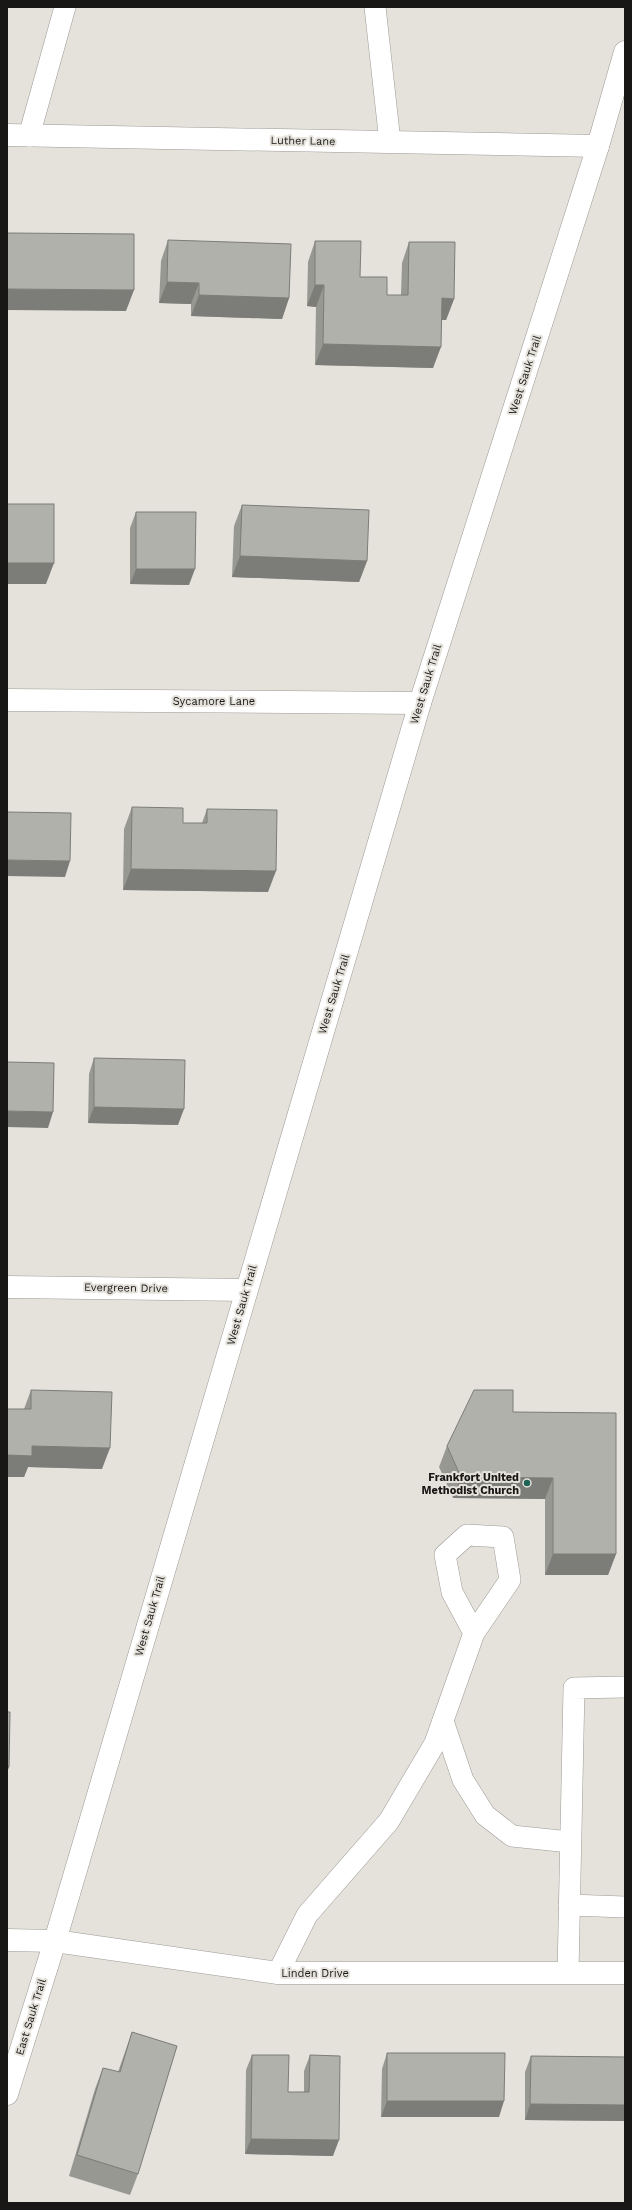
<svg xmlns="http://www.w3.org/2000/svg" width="632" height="2210" font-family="'Work Sans',sans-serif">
	<rect width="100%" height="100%" fill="#e5e2dc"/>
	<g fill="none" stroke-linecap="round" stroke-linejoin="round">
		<defs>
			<g id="lane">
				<path d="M375,7l15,135"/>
				<path d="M29,136l36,-129"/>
				<path d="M443,1721l20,59 22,35 27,21 58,6"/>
				<path d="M569,1905l56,2"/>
				<path d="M278,1973l29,-58 82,-94 46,-78 39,-110 36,-53 -7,-43 -36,-2 -22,20 7,37 22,41"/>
				<path d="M568,1973l6,-285 51,-1"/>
			</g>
			<g id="street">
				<path d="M7,135l591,11"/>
				<path d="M7,700l413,3"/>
				<path d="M7,1287l239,3"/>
				<path d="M7,1940l48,1 223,32h347"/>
				<path d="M7,2094l48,-153 365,-1238 178,-557 27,-94"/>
			</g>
		</defs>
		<use href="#lane" stroke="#9d9a95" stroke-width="22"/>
		<use href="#street" stroke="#9d9a95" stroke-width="23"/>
		<use href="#lane" stroke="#fff" stroke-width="21"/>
		<use href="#street" stroke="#fff" stroke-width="22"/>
	</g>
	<g fill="#989893">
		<path d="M168,240l121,58 -7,21 -91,-3v-12l-32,-1 2,-42z"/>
		<path d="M315,241l45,36 27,18h14l1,-32 7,-21 45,57 -8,21h-5l-8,48 -118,-3 1,-58 -9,-1 1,-44z"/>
		<path d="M242,505l125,56 -8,21 -127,-5 2,-51z"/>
		<path d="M136,512l53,73 -59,-1v-56z"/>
		<path d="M132,807l51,16h19l5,-14 61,83 -145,-2 1,-61z"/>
		<path d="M94,1058l84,67 -90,-2 1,-49z"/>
		<path d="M31,1390l71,79 -74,-2 -4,10v-68z"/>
		<path d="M513,1412l103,142 -8,21h-63v-76l-92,-1 -14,-31 8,-21z"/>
		<path d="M132,2032l6,142 -8,21 -61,-19 26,-87 8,-21 15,4z"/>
		<path d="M387,2053l112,64h-118l1,-48z"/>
		<path d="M252,2055l36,37h16v-21l6,-16 23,101 -88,-2 1,-84z"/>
		<path d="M531,2056l94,1v64l-100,-1v-48z"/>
	</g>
	<g fill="#7c7c78">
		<path d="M167,282l32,1 -8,21 -32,-1z"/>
		<path d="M315,285h9l-8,22 -9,-1z"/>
		<path d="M7,289l127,1 -8,21 -119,-1z"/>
		<path d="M199,295l90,3 -7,21 -91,-3z"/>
		<path d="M442,298l12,1 -8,21h-12z"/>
		<path d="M323,344l118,3 -8,21 -118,-3z"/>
		<path d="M240,556l127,5 -8,21 -127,-5z"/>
		<path d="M7,563h47l-8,21h-39z"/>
		<path d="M136,569h59l-6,16 -59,-1z"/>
		<path d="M7,860l63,1 -5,16 -58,-1z"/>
		<path d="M131,869l145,2 -8,21 -145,-2z"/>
		<path d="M94,1107l90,2 -6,16 -90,-2z"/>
		<path d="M7,1111l46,1 -5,16 -41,-1z"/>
		<path d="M32,1446l78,2 -8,21 -74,-2 -4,10h-17v-22z"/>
		<path d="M461,1477l92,1 -8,21 -92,-1z"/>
		<path d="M553,1554h63l-8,21h-63z"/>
		<path d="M7,1767h2l-2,6z"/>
		<path d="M387,2101h117l-5,16h-118z"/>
		<path d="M530,2104l95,1v16l-100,-1z"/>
		<path d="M251,2139l88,1 -6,16 -88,-2z"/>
	</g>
	<g fill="#b1b1ab" stroke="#7c7c78">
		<path d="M7,233l127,1v56l-127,-1z"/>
		<path d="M168,240l123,4 -2,54 -90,-3v-12l-32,-1z"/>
		<path d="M315,241h46l-1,36h27v18h21l1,-53h46l-1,57 -12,-1 -1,49 -118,-3 1,-59h-9z"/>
		<rect x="7" y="504" width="47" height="59"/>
		<path d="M242,505l127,5 -2,51 -127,-5z"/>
		<path d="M136,512h60l-1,57h-59z"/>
		<path d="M132,807l51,1v15h24v-14l70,1 -1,61 -145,-2z"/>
		<path d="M7,812l64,1 -1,48 -63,-1z"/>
		<path d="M94,1058l91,2 -1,49 -90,-2z"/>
		<path d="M7,1062l47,1 -1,49 -46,-1z"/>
		<path d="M31,1390l81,2 -2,56 -78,-2v10l-25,-1v-46h24z"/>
		<path d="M474,1390h39v22l103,1v141h-63v-76l-92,-1 -14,-31z"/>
		<path d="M7,1712h3l-1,55h-2z"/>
		<path d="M132,2032l45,14 -39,128 -61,-19 26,-87 17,4z"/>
		<path d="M387,2053h118l-1,48h-117z"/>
		<path d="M252,2055h37l-1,37h21l1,-37 30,1 -1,84 -88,-1z"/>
		<path d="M531,2056l94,1v48l-95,-1z"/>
	</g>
	<circle fill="#1e6355" stroke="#e5e2dc" stroke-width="1.5" cx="527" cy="1483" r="4"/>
	<g text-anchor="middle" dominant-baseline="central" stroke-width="4" stroke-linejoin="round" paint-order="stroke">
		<g font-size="11" fill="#181715" stroke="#e5e2dc">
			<text transform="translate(303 141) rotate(1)">Luther Lane</text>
			<text transform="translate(525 375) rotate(-72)">West Sauk Trail</text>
			<text transform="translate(426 684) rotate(-73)">West Sauk Trail</text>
			<text x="214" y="701">Sycamore Lane</text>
			<text transform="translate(334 994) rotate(-73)">West Sauk Trail</text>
			<text transform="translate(126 1288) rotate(1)">Evergreen Drive</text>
			<text transform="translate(242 1305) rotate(-74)">West Sauk Trail</text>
			<text transform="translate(150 1616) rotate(-74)">West Sauk Trail</text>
			<text x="315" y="1973">Linden Drive</text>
			<text transform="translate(31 2017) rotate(-73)">East Sauk Trail</text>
		</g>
		<g font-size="11" font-weight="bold" fill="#181715" stroke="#e5e2dc" text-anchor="end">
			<text x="519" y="1477">Frankfort United<tspan x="519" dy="13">Methodist Church</tspan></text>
		</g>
	</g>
	<rect width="632" height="2210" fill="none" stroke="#181715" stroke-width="16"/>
</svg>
